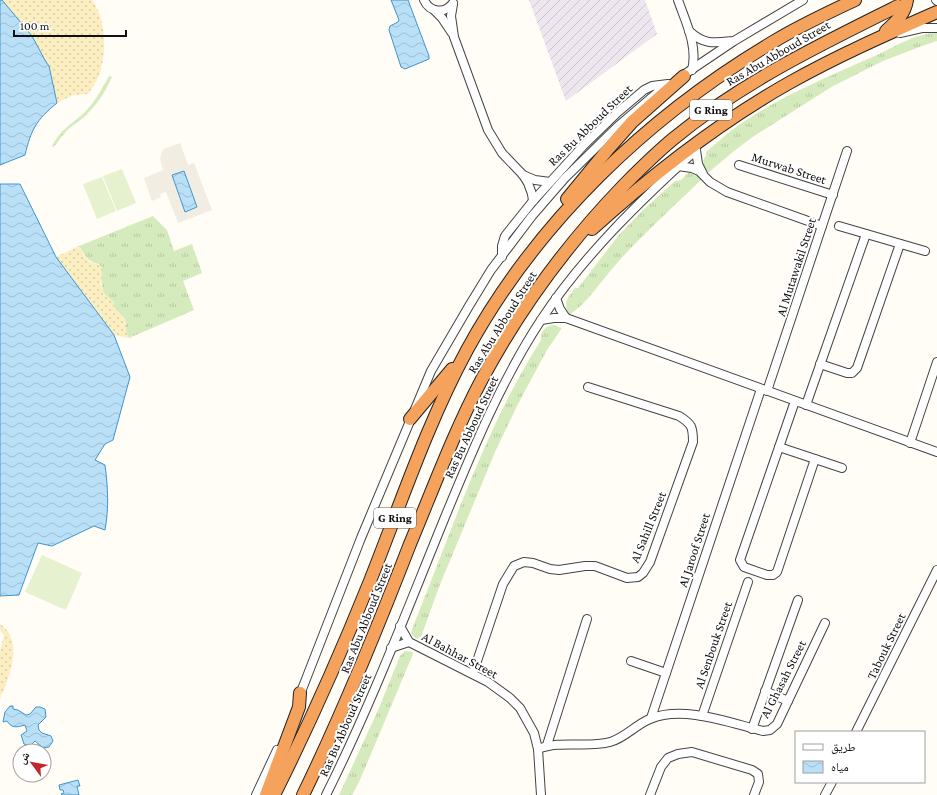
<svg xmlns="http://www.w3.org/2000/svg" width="937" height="795" font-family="'Crimson Pro','Noto Naskh Arabic',serif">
	<defs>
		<pattern id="industrial-furrows" width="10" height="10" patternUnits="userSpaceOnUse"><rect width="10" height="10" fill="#eee6ef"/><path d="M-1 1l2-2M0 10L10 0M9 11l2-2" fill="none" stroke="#cbc4cc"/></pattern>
		<pattern id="grass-tufts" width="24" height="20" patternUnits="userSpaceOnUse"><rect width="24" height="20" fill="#d5ebbd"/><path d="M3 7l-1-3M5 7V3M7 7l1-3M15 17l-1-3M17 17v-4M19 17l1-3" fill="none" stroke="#b6c8a1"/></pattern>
		<pattern id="sand-dots" width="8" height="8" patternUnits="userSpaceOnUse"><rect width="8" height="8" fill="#fbeec1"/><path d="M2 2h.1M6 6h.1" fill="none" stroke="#d6cba5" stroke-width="1.8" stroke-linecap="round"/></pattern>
		<pattern id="water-waves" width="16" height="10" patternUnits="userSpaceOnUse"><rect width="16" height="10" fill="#b9e0f7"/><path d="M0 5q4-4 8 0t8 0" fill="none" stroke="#9ebfd3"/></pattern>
	</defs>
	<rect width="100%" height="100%" fill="#fffdf5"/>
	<path fill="url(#industrial-furrows)" d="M529,0h116l12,34 -91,67z"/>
	<g fill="url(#grass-tufts)">
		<path d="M937,33v8l-15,5 -39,15 -50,25 -79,50 -20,15 -25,21h-1l-4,-5 -1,-6 3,-6v-3c16,-14 31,-27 48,-37 39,-24 82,-42 123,-60 19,-9 39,-22 60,-22z"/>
		<path d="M109,76l3,1c-7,16 -16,29 -29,41 -6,5 -14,9 -19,16 -5,4 -6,11 -12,13 6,-16 20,-23 32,-34 11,-11 18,-24 25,-37z"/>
		<path d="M688,173h5l8,5v2c-28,27 -57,53 -83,82 -16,17 -29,40 -49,53 -6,-13 -2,-16 6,-27h3l40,-52 25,-26 32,-29 6,-1z"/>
		<path d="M153,216l14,14 7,21 18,-7 10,29 -19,8 11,29 -65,28 -4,-7 1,-7 -1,-5 -10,-10 -2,-8 -6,-4 -4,-6 -4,-27c-12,-2 -14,-9 -20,-18z"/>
		<path d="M553,325l9,3 -15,22 -29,54 -23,48 -56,135 -18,50 -4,2 -6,-5 1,-5c40,-98 72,-199 129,-289 -1,-8 4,-14 12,-15z"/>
		<path d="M405,651l7,1 1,2 -53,126 -8,15h-13l40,-87 21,-52z"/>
	</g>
	<g fill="url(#sand-dots)">
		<path d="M2,0h90c13,17 15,49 9,69 -2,9 -8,18 -13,25l-15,1 -16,8 -11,-41 -24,-38z"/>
		<path d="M79,246c3,6 7,14 13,17 4,1 6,1 10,4 1,8 -3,16 1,24 3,5 6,6 9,9 2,2 2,6 3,9 3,4 9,6 10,11 3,8 -1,8 4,18l-15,-3 -58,-78z"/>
		<path d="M0,624c25,17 9,53 0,75v-47l4,-17 -4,-5z"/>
	</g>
	<g fill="#e6f2cf">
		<path d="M122,169l14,34 -19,8 -14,-35z"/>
		<path d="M102,177l14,34 -19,8 -14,-35z"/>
		<path d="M42,555l40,18 -16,37 -41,-18z"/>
	</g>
	<path fill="#f1ede2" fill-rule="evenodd" d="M180,143l8,22 6,-2 18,47 -34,13 -12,-31 -6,2 1,3 -9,4 -8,-23 19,-8 -3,-11 2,-8 2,-2zM184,171l13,36 -25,-31z"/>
	<g fill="url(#water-waves)" stroke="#3f96cf">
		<path d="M0,0h2l30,36 14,26 3,4 8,37c-21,17 -26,27 -32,52l-25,10z"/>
		<path d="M391,0h17l21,56v3l-24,10 -4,-2 -12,-37 1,-4 8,-4 1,-2z"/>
		<path d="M184,171l13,36 -12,5 -13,-37z"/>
		<path d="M0,184h20l36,73 58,78 16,42 -17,63 -8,4 -10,16 10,5c3,22 4,43 0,65l-11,-4 -42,20 -14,-3 -19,52 -19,1z"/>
		<path d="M10,706h3v3l5,1 8,5 4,-1 6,-7h4l5,2 1,8 -8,8 1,5 3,3 9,3 2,5 -4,6 -6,1 -8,-7 -5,5 -6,-2 -3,-9 6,-4 -2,-6c-8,2 -13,4 -18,-4l-4,1 2,-10z"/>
		<path d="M78,780l2,6h-3l2,9h-17l-1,-1 3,-1 -1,-3h-3l-1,-5z"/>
	</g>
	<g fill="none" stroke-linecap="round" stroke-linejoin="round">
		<defs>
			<g id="minor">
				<path d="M424,0c6,13 21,14 29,3"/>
				<path d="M678,0c8,23 20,46 14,70"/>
				<path d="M936,0l1,1"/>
				<path d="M453,4l-2,12 3,21 34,93 14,23 21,22 5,8 4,11 1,7"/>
				<path d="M434,10l8,8 10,15"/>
				<path d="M689,31c15,14 25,12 44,10"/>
				<path d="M900,33l22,-5h15"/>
				<path d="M679,78l55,-37 69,-41"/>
				<path d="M696,150l2,14 5,10"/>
				<path d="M739,165l94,30"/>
				<path d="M678,166l14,2 7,3 11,11 17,10 95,34"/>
				<path d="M523,175l12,5 15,2"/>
				<path d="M839,226l86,25"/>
				<path d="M502,257v-11l3,-10 28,-35 50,-55 35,-34 26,-22 8,-4 16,-2"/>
				<path d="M556,298l4,11 6,9"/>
				<path d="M541,320l13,-2h12l371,134"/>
				<path d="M820,364l27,9h5l5,-5 43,-124"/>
				<path d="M767,391l80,-240"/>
				<path d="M795,401l-55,159 4,7 23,8h6l4,-3 38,-113"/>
				<path d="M806,405l60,-171"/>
				<path d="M910,443l27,-81"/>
				<path d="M779,447l63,21"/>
				<path d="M400,626l9,16 79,40 22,16 10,10 14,25 4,16 3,46"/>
				<path d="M391,648l18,-6"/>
				<path d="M631,661l35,12"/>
				<path d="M473,673l30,-89 11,-18 10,-4 9,1 17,6 9,1 26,-4h10l32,12 11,-1 5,-4 7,-11 43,-120c0,-15 -1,-18 -14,-26l-91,-29"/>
				<path d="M765,691l23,10"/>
				<path d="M299,697l62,-159 70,-167 38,-65 22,-36 41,-54 33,-38 52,-51 41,-35"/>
				<path d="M702,716l46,-134"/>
				<path d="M651,718l110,-329"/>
				<path d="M752,729l46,-129"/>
				<path d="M856,732l81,-162"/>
				<path d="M547,745l40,-126"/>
				<path d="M538,749c22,-9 49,-1 72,-7 15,-4 25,-17 40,-23 33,-14 80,4 113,12l7,-1 7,-6 48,-101"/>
				<path d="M256,795l21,-45"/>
				<path d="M326,795c45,-90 81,-185 119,-278 28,-68 56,-136 96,-197 42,-64 99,-119 155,-170"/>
				<path d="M650,795l11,-28 7,-9 10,-4 14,-2 60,18 6,4 1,8 -5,13"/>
				<path d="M825,795l7,-13"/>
			</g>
			<g id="highway">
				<path d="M886,31c10,-9 19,-17 21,-31"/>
				<path d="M567,199l42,-51 23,-26 52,-46"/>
				<path d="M592,229c61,-55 126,-106 197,-146 48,-27 98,-49 148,-71"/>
				<path d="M410,419l42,-50"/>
				<path d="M266,795l33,-88 1,-14"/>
				<path d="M274,795c35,-70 67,-142 96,-214 31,-78 57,-157 97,-231 70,-128 181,-234 306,-308 26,-16 54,-29 82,-42"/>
				<path d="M303,795c40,-82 74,-166 107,-251 23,-55 44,-112 72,-165 38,-71 86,-136 142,-194 16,-16 32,-32 49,-46 68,-56 146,-94 225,-133"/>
			</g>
		</defs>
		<use href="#minor" stroke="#444" stroke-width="10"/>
		<use href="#highway" stroke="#222" stroke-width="14"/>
		<use href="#minor" stroke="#fff" stroke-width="8"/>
		<use href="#highway" stroke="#f5a25d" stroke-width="12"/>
	</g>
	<g text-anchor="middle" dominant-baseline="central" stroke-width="4" stroke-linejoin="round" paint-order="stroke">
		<g fill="#fff" stroke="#585858" stroke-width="1">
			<rect x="690" y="100" width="42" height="20" rx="3"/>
			<rect x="374" y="508" width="42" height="20" rx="3"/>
		</g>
		<g font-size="12" font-weight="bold" fill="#111">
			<text x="711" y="110">G Ring</text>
			<text x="395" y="518">G Ring</text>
		</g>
		<g font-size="13" fill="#111" stroke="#fff">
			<text transform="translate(778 53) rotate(-30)">Ras Abu Abboud Street</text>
			<text transform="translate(590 125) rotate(-44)">Ras Bu Abboud Street</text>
			<text transform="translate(789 168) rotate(18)">Murwab Street</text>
			<text transform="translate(796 267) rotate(-72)">Al Mutawakil Street</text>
			<text transform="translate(502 322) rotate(-58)">Ras Abu Abboud Street</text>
			<text transform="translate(471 427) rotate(-65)">Ras Bu Abboud Street</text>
			<text transform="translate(648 527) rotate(-68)">Al Sahill Street</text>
			<text transform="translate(694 550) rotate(-72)">Al Jaroof Street</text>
			<text transform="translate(366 618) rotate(-68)">Ras Abu Abboud Street</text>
			<text transform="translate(713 645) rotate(-71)">Al Senbouk Street</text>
			<text transform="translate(886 646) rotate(-64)">Tabouk Street</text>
			<text transform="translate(460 655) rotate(28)">Al Bahhar Street</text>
			<text transform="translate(783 679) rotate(-63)">Al Ghasah Street</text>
			<text transform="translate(345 725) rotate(-66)">Ras Bu Abboud Street</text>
		</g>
	</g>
	<rect x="795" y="731" width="130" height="52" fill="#ffffff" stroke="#a0a0a0"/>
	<rect x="803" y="744" width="20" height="6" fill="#ffffff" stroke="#a0a0a0"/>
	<text x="831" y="751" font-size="12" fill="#111111">طريق</text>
	<rect x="803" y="761" width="20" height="12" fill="url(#water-waves)" stroke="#a0a0a0"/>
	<text x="831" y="771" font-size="12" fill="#111111">مياه</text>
	<g transform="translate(32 763) rotate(302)"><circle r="19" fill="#ffffff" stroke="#a0a0a0"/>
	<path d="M0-3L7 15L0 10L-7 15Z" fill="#c4262e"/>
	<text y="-6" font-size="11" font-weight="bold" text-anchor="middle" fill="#111111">ش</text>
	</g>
	<path d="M14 30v6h112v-6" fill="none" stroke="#111111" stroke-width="2"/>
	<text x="20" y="30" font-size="12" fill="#111111" stroke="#ffffff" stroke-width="3" paint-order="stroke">100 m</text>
</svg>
